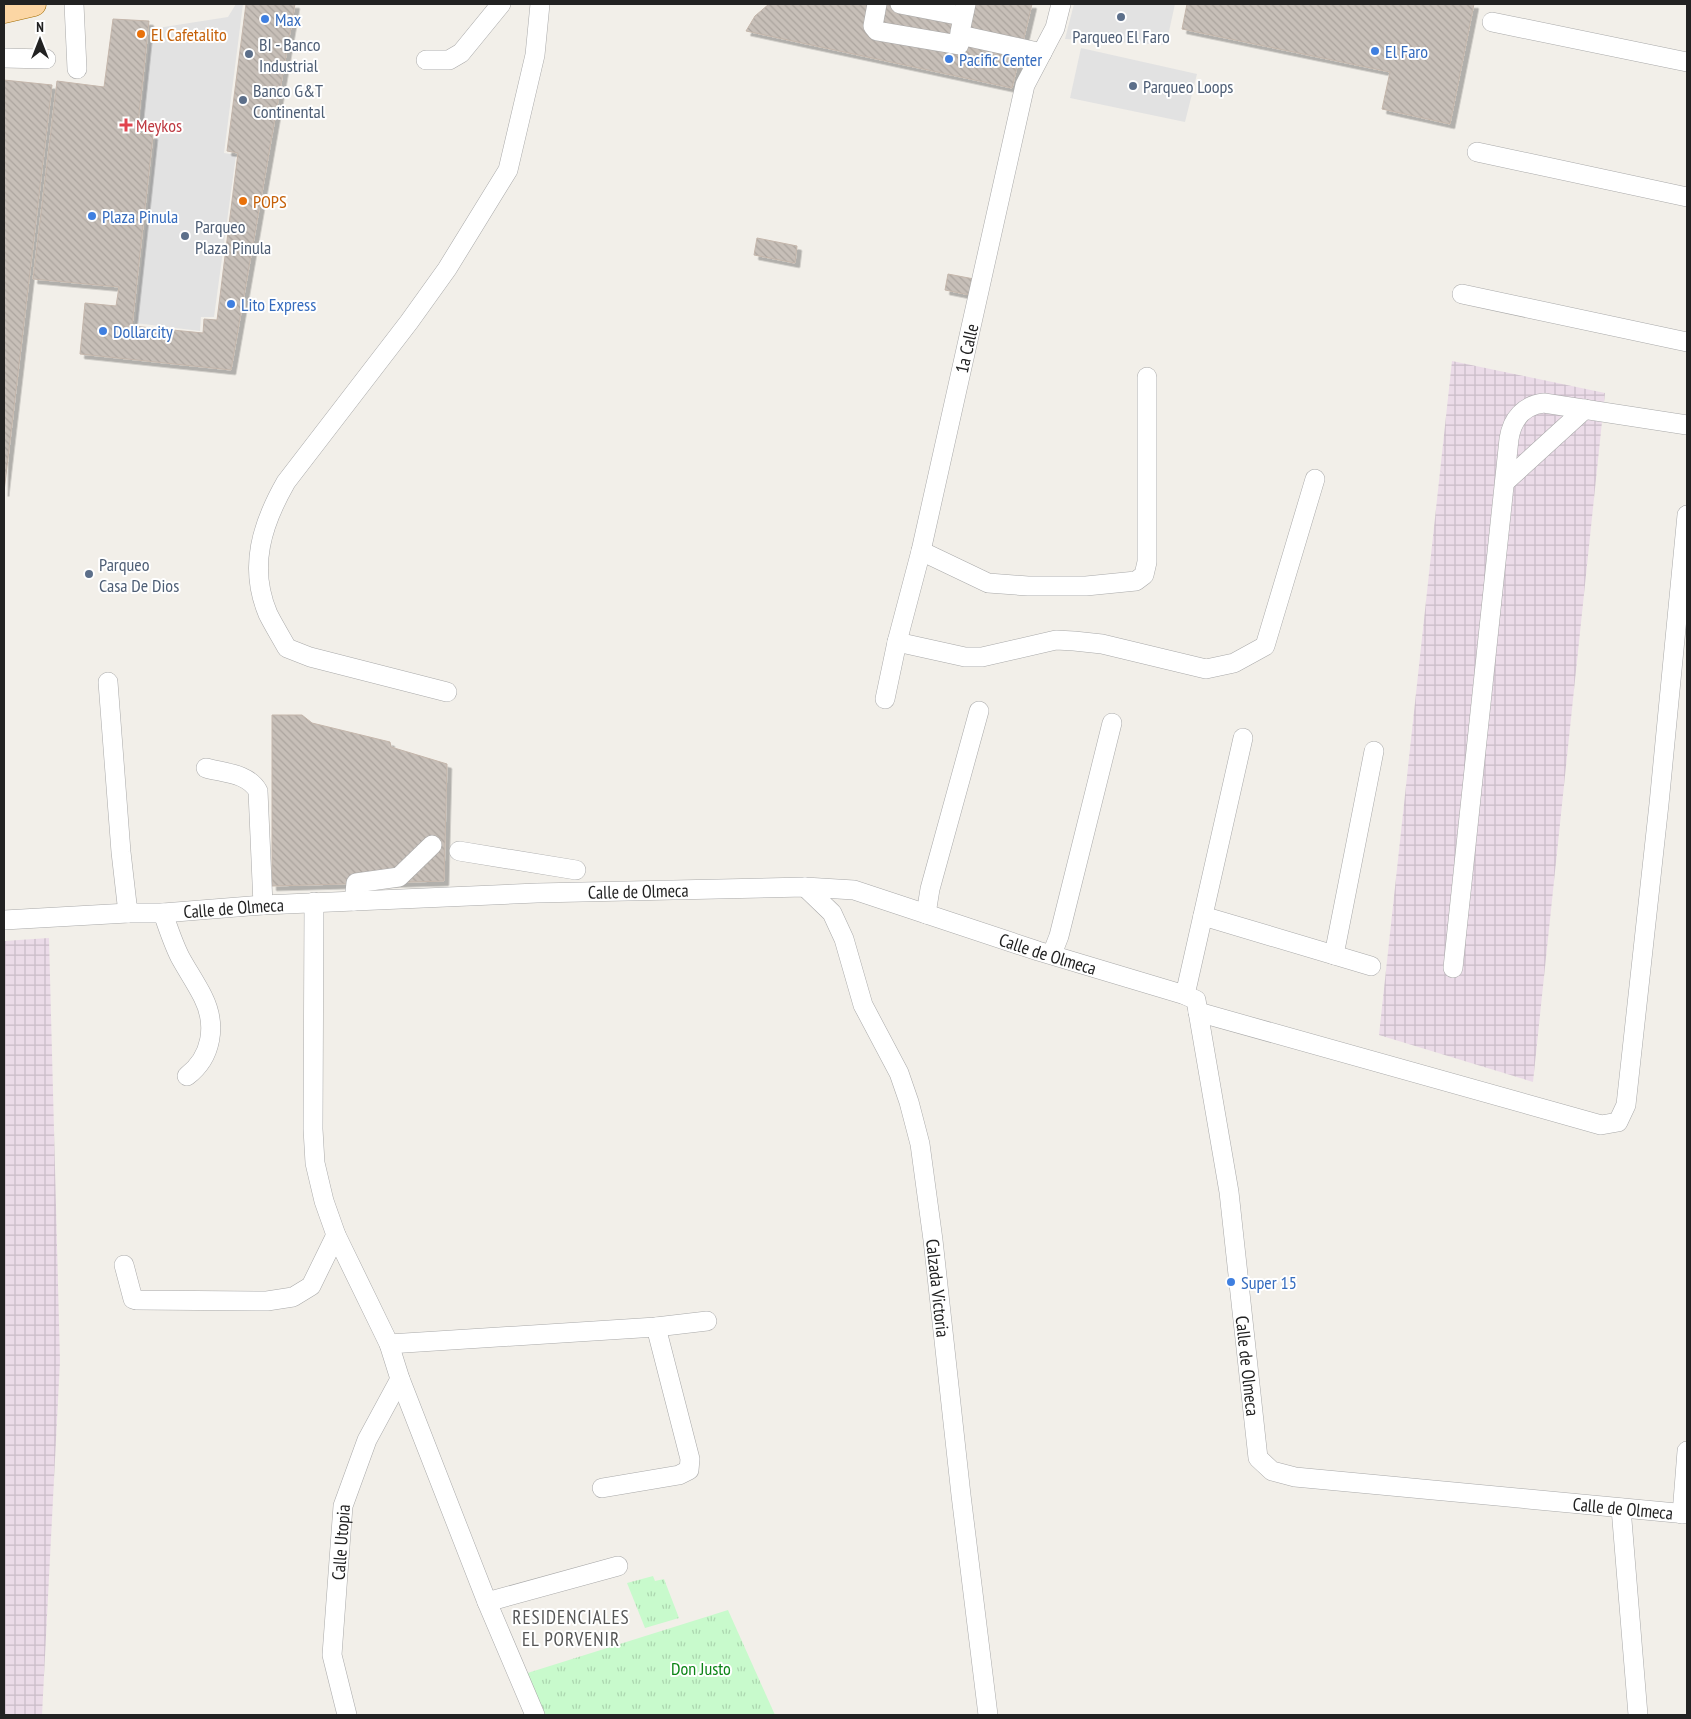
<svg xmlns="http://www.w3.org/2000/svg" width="1691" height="1719" font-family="'PT Sans Narrow',sans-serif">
	<defs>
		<pattern id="industrial-grid" width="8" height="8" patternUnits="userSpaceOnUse" patternTransform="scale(1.25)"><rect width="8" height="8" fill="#ebdbe8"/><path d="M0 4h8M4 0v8" fill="none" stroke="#c9bcc7"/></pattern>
		<pattern id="park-tufts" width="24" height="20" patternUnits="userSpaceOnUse" patternTransform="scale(1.25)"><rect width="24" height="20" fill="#c8facc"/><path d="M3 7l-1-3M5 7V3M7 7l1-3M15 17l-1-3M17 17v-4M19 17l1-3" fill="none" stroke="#acd6af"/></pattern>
		<pattern id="building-back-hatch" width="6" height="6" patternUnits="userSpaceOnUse" patternTransform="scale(1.25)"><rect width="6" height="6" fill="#c7bfb8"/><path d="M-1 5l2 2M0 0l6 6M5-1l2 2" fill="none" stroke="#aba49e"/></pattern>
		<filter id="shadow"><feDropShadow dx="4.5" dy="4.5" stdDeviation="0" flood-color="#0004"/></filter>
	</defs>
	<rect width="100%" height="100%" fill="#f2efe9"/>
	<g fill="url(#industrial-grid)">
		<path d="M1452,361l153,32 -72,689 -154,-47z"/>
		<path d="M49,938l11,423 -18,354h-38v-774z"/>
	</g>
	<g fill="url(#park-tufts)">
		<path d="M653,1576l2,5 9,-2 15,39 -34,10 -18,-45z"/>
		<path d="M728,1610l47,105h-240l-17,-39z"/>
	</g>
	<g fill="#e2e2e2">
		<path d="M236,4h7l-19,149 12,2 -22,162h-13l-1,14 -65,-8 21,-191 -17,-2 12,-101 77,-12z"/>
		<path d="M1074,4h101l-9,41 -101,-6z"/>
		<path d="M1081,48l116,26 -12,48 -115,-24z"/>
	</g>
	<g fill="url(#building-back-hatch)" stroke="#c4b6ab" filter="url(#shadow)">
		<path d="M246,4h49l-64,366 -151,-16 5,-51 31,3 3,-19 -86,-8 24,-198 47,6 9,-68 36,2 -12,112 16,2 -21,191 71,7 1,-14 13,1 21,-167 -11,-2z"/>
		<path d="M769,4h263l-20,84 -266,-57 9,-15z"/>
		<path d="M1187,4h287l-24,120 -68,-15 8,-37 -208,-43z"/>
		<path d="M4,80l48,5 -48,407z"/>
		<path d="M757,238l40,8 -2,17 -41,-8z"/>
		<path d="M948,274l26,5 -4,16 -25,-5z"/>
		<path d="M272,715h30l10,8 78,19 1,5 56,17 -3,117 -172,5z"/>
	</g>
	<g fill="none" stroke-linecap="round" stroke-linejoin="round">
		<defs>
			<g id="minor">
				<path d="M74,4l3,65"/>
				<path d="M877,4l-4,22 4,5 82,14 1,-13 6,-28"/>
				<path d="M900,4l62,12"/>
				<path d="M1492,22l195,40"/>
				<path d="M960,35l82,18"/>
				<path d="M4,58l42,1"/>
				<path d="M426,60h23l12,-7 40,-49"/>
				<path d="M1477,152l210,45"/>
				<path d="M1462,294l225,48"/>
				<path d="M1505,482l80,-73"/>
				<path d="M921,551l67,32 40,3h58l50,-5 8,-6 3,-13v-185"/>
				<path d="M897,642l68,15h17l74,-17 18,1 28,3 104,25 28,-6 31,-17 50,-167"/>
				<path d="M108,682l13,170 7,61"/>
				<path d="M447,692l-137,-35 -23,-9c-6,-11 -13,-22 -19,-34 -20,-47 -6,-90 18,-132l123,-160 38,-53 61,-99 27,-115 5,-51"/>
				<path id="s1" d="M885,699l12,-57 24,-91 104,-466 30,-57 6,-24"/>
				<path d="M206,768c18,5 42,5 52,23l5,114"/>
				<path d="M459,851l117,19"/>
				<path id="s2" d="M805,887l27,26 12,26 19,66 36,68 10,29 11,42 13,96 28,255 27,220"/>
				<path d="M354,901l2,-18 43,-6 33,-32"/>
				<path d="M314,902l-1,227 2,34 9,38 12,34 53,109 11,35 87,223 48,113"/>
				<path d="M163,913c5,15 10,30 17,44 7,13 16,26 23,40 14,28 9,60 -16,79"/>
				<path d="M926,914l4,-25 49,-178"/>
				<path d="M1203,916l168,50"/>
				<path id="s3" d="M4,920l124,-7h35l100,-8 274,-12 268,-6 49,3 184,61 147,44 11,5 33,192 29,266 14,13 23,6 392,37"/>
				<path d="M1052,954l7,-18 53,-213"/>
				<path d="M1334,955l40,-204"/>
				<path d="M1453,968l56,-529c3,-20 15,-34 35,-36l143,22"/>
				<path d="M1185,995l58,-257"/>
				<path d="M1198,1012l403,113 17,-3 8,-17 33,-301 28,-289"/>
				<path d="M124,1265l9,34 3,1 131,1 26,-4 18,-11 25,-51"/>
				<path d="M389,1344l267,-17 51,-6"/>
				<path d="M602,1488l77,-13 10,-5 1,-11 -34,-132"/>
				<path d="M1621,1508l17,207"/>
				<path d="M1682,1514l5,-63"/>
				<path d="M487,1602l131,-36"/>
				<path id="s4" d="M347,1715l-15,-60 11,-149 24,-66 33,-61"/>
			</g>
			<path id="major" d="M4,11l30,-7"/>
		</defs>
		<use href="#minor" stroke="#a9a9a9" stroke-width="20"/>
		<use href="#major" stroke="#a06b00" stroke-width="25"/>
		<use href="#minor" stroke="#fff" stroke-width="19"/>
		<use href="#major" stroke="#fcd6a4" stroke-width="24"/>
	</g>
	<g fill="#5c6f8a" stroke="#fff" stroke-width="2">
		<circle cx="1121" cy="17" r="5"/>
		<circle cx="249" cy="54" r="5"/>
		<circle cx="1133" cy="86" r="5"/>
		<circle cx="243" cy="100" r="5"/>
		<circle cx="185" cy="236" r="5"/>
		<circle cx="89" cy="574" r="5"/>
	</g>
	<g fill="#3f7fe0" stroke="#fff" stroke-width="2">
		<circle cx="265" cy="19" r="5"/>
		<circle cx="1375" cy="51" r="5"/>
		<circle cx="949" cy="59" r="5"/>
		<circle cx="92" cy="216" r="5"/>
		<circle cx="231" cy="304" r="5"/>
		<circle cx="103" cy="331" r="5"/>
		<circle cx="1231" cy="1282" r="5"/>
	</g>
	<g fill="#e8710a" stroke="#fff" stroke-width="2">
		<circle cx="141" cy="34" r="5"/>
		<circle cx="243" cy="201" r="5"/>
	</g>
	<path fill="#e0444e" stroke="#fff" stroke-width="2" d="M123.5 117.5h5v5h5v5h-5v5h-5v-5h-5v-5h5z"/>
	<g text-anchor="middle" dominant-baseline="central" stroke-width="4" stroke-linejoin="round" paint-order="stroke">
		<g font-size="18" fill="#366cbe" stroke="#fff" text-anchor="start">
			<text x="275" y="19">Max</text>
			<text x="1385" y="51">El Faro</text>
			<text x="959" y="59">Pacific Center</text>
			<text x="102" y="216">Plaza Pinula</text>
			<text x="241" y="304">Lito Express</text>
			<text x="113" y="331">Dollarcity</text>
			<text x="1241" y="1282">Super 15</text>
		</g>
		<g font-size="18" fill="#c56008" stroke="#fff" text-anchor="start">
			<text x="151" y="34">El Cafetalito</text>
			<text x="253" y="201">POPS</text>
		</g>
		<g font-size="18" fill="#4e5e75" stroke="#fff" text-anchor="start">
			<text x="1121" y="36" text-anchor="middle">Parqueo El Faro</text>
			<text x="259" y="44">BI - Banco<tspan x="259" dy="21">Industrial</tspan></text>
			<text x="1143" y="86">Parqueo Loops</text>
			<text x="253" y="90">Banco G&amp;T<tspan x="253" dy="21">Continental</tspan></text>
			<text x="195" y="226">Parqueo<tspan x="195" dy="21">Plaza Pinula</tspan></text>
			<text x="99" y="564">Parqueo<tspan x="99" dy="21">Casa De Dios</tspan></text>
		</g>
		<g font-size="18" fill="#be3a42" stroke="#fff" text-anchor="start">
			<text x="136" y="125">Meykos</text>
		</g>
		<g font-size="18" fill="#222" stroke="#fff">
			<text stroke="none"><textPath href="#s1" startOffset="360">1a Calle</textPath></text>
			<text stroke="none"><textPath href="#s3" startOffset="635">Calle de Olmeca</textPath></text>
			<text stroke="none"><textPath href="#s3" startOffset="230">Calle de Olmeca</textPath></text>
			<text stroke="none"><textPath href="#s3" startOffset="1055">Calle de Olmeca</textPath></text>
			<text stroke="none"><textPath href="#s2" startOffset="431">Calzada Victoria</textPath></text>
			<text stroke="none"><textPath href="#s3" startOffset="1580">Calle de Olmeca</textPath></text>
			<text stroke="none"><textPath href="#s3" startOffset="2045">Calle de Olmeca</textPath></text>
			<text stroke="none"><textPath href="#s4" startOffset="175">Calle Utopia</textPath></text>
		</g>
		<g font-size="18" fill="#0c8416" stroke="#fff">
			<text x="701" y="1668">Don Justo</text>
		</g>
		<g font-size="19" letter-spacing="1" fill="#555" stroke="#fff">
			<text x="571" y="1617">RESIDENCIALES<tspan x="571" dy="22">EL PORVENIR</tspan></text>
		</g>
	</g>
	<rect width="1691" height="1719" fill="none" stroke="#222222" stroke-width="10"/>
	<g transform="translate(40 40)" stroke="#ffffff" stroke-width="4" paint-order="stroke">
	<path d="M0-4L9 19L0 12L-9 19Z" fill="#222222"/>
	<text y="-8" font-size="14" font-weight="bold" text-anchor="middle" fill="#222222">N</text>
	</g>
</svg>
